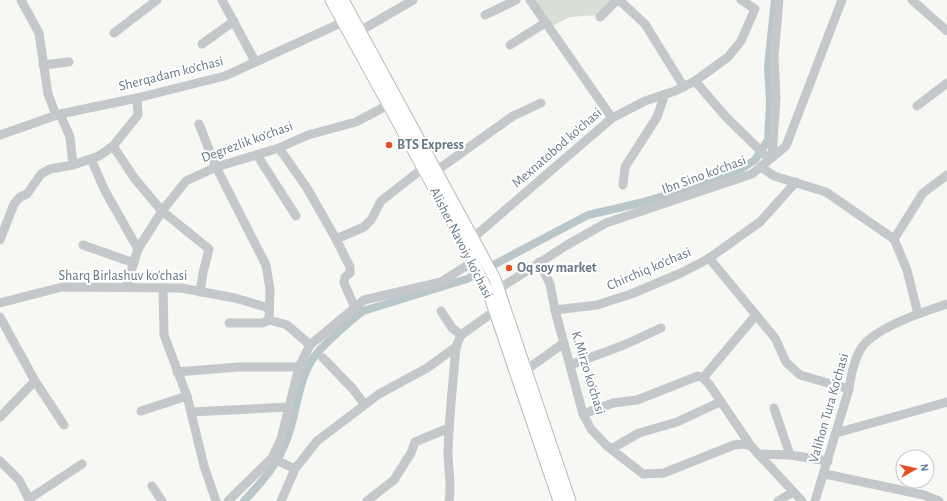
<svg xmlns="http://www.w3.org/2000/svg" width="947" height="501" font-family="'Alegreya Sans',sans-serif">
	<rect width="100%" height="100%" fill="#f7f7f4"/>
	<path fill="#d8dfd5" d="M534,0h78l-15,15 -27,2 -18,9z"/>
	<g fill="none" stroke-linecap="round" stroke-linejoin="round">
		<path stroke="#bac7ca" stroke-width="8" d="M244,501c20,-21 38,-42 46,-71 7,-23 9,-49 22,-70 8,-13 39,-40 51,-49l104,-32 121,-64 52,-12 90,-27 25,-16 13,-20 2,-37 -2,-37 7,-66"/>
		<defs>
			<g id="major">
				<path d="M331,0l133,243 25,51 70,207"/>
				<path d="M343,0l152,279 75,222"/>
			</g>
		</defs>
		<use href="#major" stroke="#b5babe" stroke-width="13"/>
		<g stroke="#c4c8cb" stroke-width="9">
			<path d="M21,0l18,33 9,61 8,21"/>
			<path d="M222,0l33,61"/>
			<path d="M530,0l82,118"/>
			<path d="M619,0l26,24 39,63"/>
			<path d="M912,0l35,31"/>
			<path d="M485,15l31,-15"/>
			<path d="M600,17l17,-17"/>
			<path d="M360,31l53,-31"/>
			<path d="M114,33l43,-33"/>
			<path d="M202,44l32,-23"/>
			<path d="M510,45l35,-22"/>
			<path d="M43,65l26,-3"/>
			<path d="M695,81l31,36 43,42"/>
			<path d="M917,106l30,-23"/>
			<path d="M60,114l10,23 3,28"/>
			<path d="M199,124l17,43 50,98 4,24 -1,31 18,5 23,20"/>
			<path d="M0,135l60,-21 77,-16 88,-22 118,-54"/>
			<path d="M113,146l22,33 27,32 47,38 -6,24 -3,19"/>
			<path d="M279,148l28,40 29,51"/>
			<path d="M257,155l39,61"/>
			<path d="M772,157l4,-60 -2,-40 5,-57"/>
			<path d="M91,159l14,32 33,58"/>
			<path d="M761,167l13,9 52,16 68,47 13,31 11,44"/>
			<path d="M436,171l77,-55 28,-13"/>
			<path d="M623,185l2,-18 32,-50 8,-23"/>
			<path d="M474,237l138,-119 33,-17 30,-10 20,-10 33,-24 13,-16 14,-32 -14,-9"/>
			<path d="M894,239l29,-46 24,-18"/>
			<path d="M0,240l14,-36 6,-7 7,-3 14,-20 9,-5 23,-4 26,-9 14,-10 25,-31 -1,-17"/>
			<path d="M83,245l51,18"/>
			<path d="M709,258l66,80 11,24 14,13 49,14"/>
			<path d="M539,262l11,22 5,26 28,104 8,15 15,16 37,29 21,-1 70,-28 9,-1 8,2 51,55"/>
			<path d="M126,287l12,-38 24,-38 24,-30 30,-14 63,-19 29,-13 48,-13 32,-17"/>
			<path d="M163,289l1,46 23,61 17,70 12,35"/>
			<path d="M494,292l73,-47 39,-22 146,-49 34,-28 56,-146"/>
			<path d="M0,303l62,-16 119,1 54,10 34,10"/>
			<path d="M355,308l-11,-25 1,-6 5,-4v-6l-14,-28 28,-12 7,-7 10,-19 41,-32"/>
			<path d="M555,310l42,-5 34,-11 50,-21 27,-14 52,-37 36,-40"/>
			<path d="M441,311l11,17 9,7"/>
			<path d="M0,317l35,64 29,44"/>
			<path d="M229,323h33l7,-3"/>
			<path d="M323,358l30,31 11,15"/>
			<path d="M570,365l54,-20 37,-17"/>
			<path d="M526,370l38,-27"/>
			<path d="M177,372l61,-5h61"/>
			<path d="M703,378l53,-63"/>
			<path d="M774,408l16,47"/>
			<path d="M141,411l46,-15"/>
			<path d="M191,412l98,-5"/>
			<path d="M583,414l30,-11 24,-3 61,-24 5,2 6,6 42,62"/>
			<path d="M0,417l35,-36"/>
			<path d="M836,433l111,-31"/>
			<path d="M611,449l28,-16 38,-11 43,-20"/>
			<path d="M758,454l32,1 38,6"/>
			<path d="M272,458l23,11"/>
			<path d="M0,461l19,19 11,21"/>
			<path d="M825,474l99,21 15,6"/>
			<path d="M152,486l10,15"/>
			<path d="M29,499l53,-35"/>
			<path d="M228,501l44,-43 9,-19 18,-72 11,-22 54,-45 77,-18 33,-21"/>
			<path d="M281,501l14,-32 22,-28 62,-47 48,-26 29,-21 5,-12 38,-27"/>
			<path d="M367,501l27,-21 17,-27 4,-11 34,-14"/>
			<path d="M449,501c3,-17 -1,-32 -1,-49 1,-35 5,-70 8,-105"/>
			<path d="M778,501l15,-9"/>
			<path d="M815,501l34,-112c2,-14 5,-30 13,-42 13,-19 63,-36 85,-43"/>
		</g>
		<use href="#major" stroke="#fff" stroke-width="11"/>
	</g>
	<g fill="#e94e22" stroke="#fff" stroke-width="1.5">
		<circle cx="389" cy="145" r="4"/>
		<circle cx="509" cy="268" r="4"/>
	</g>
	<g text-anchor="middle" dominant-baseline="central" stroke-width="4" stroke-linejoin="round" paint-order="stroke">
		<g font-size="14" fill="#657886" stroke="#fff">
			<text transform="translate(171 74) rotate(-14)">Sherqadam ko'chasi</text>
			<text transform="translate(247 142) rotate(-20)">Degrezlik ko'chasi</text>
			<text transform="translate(557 148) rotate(-41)">Mexnatobod ko'chasi</text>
			<text transform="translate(704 175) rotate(-20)">Ibn Sino ko‘chasi</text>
			<text transform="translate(461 243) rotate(63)">Alisher Navoiy ko'chasi</text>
			<text transform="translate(649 269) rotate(-23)">Chirchiq ko’chasi</text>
			<text x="123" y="276">Sharq Birlashuv ko'chasi</text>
			<text transform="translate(588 373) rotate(73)">K.Mirzo ko'chasi</text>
			<text transform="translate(829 408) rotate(-74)">Valihon Tura Ko'chasi</text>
		</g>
		<g font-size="14" font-weight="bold" fill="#657886" stroke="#fff" text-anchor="start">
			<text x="397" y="145">BTS Express</text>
			<text x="517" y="268">Oq soy market</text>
		</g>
	</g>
	<g transform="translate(915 469) rotate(82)"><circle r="19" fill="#ffffff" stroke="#c1c9cf"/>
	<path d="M0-3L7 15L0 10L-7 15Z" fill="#e94e22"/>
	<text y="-6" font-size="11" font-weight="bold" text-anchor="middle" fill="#657886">N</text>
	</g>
</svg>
